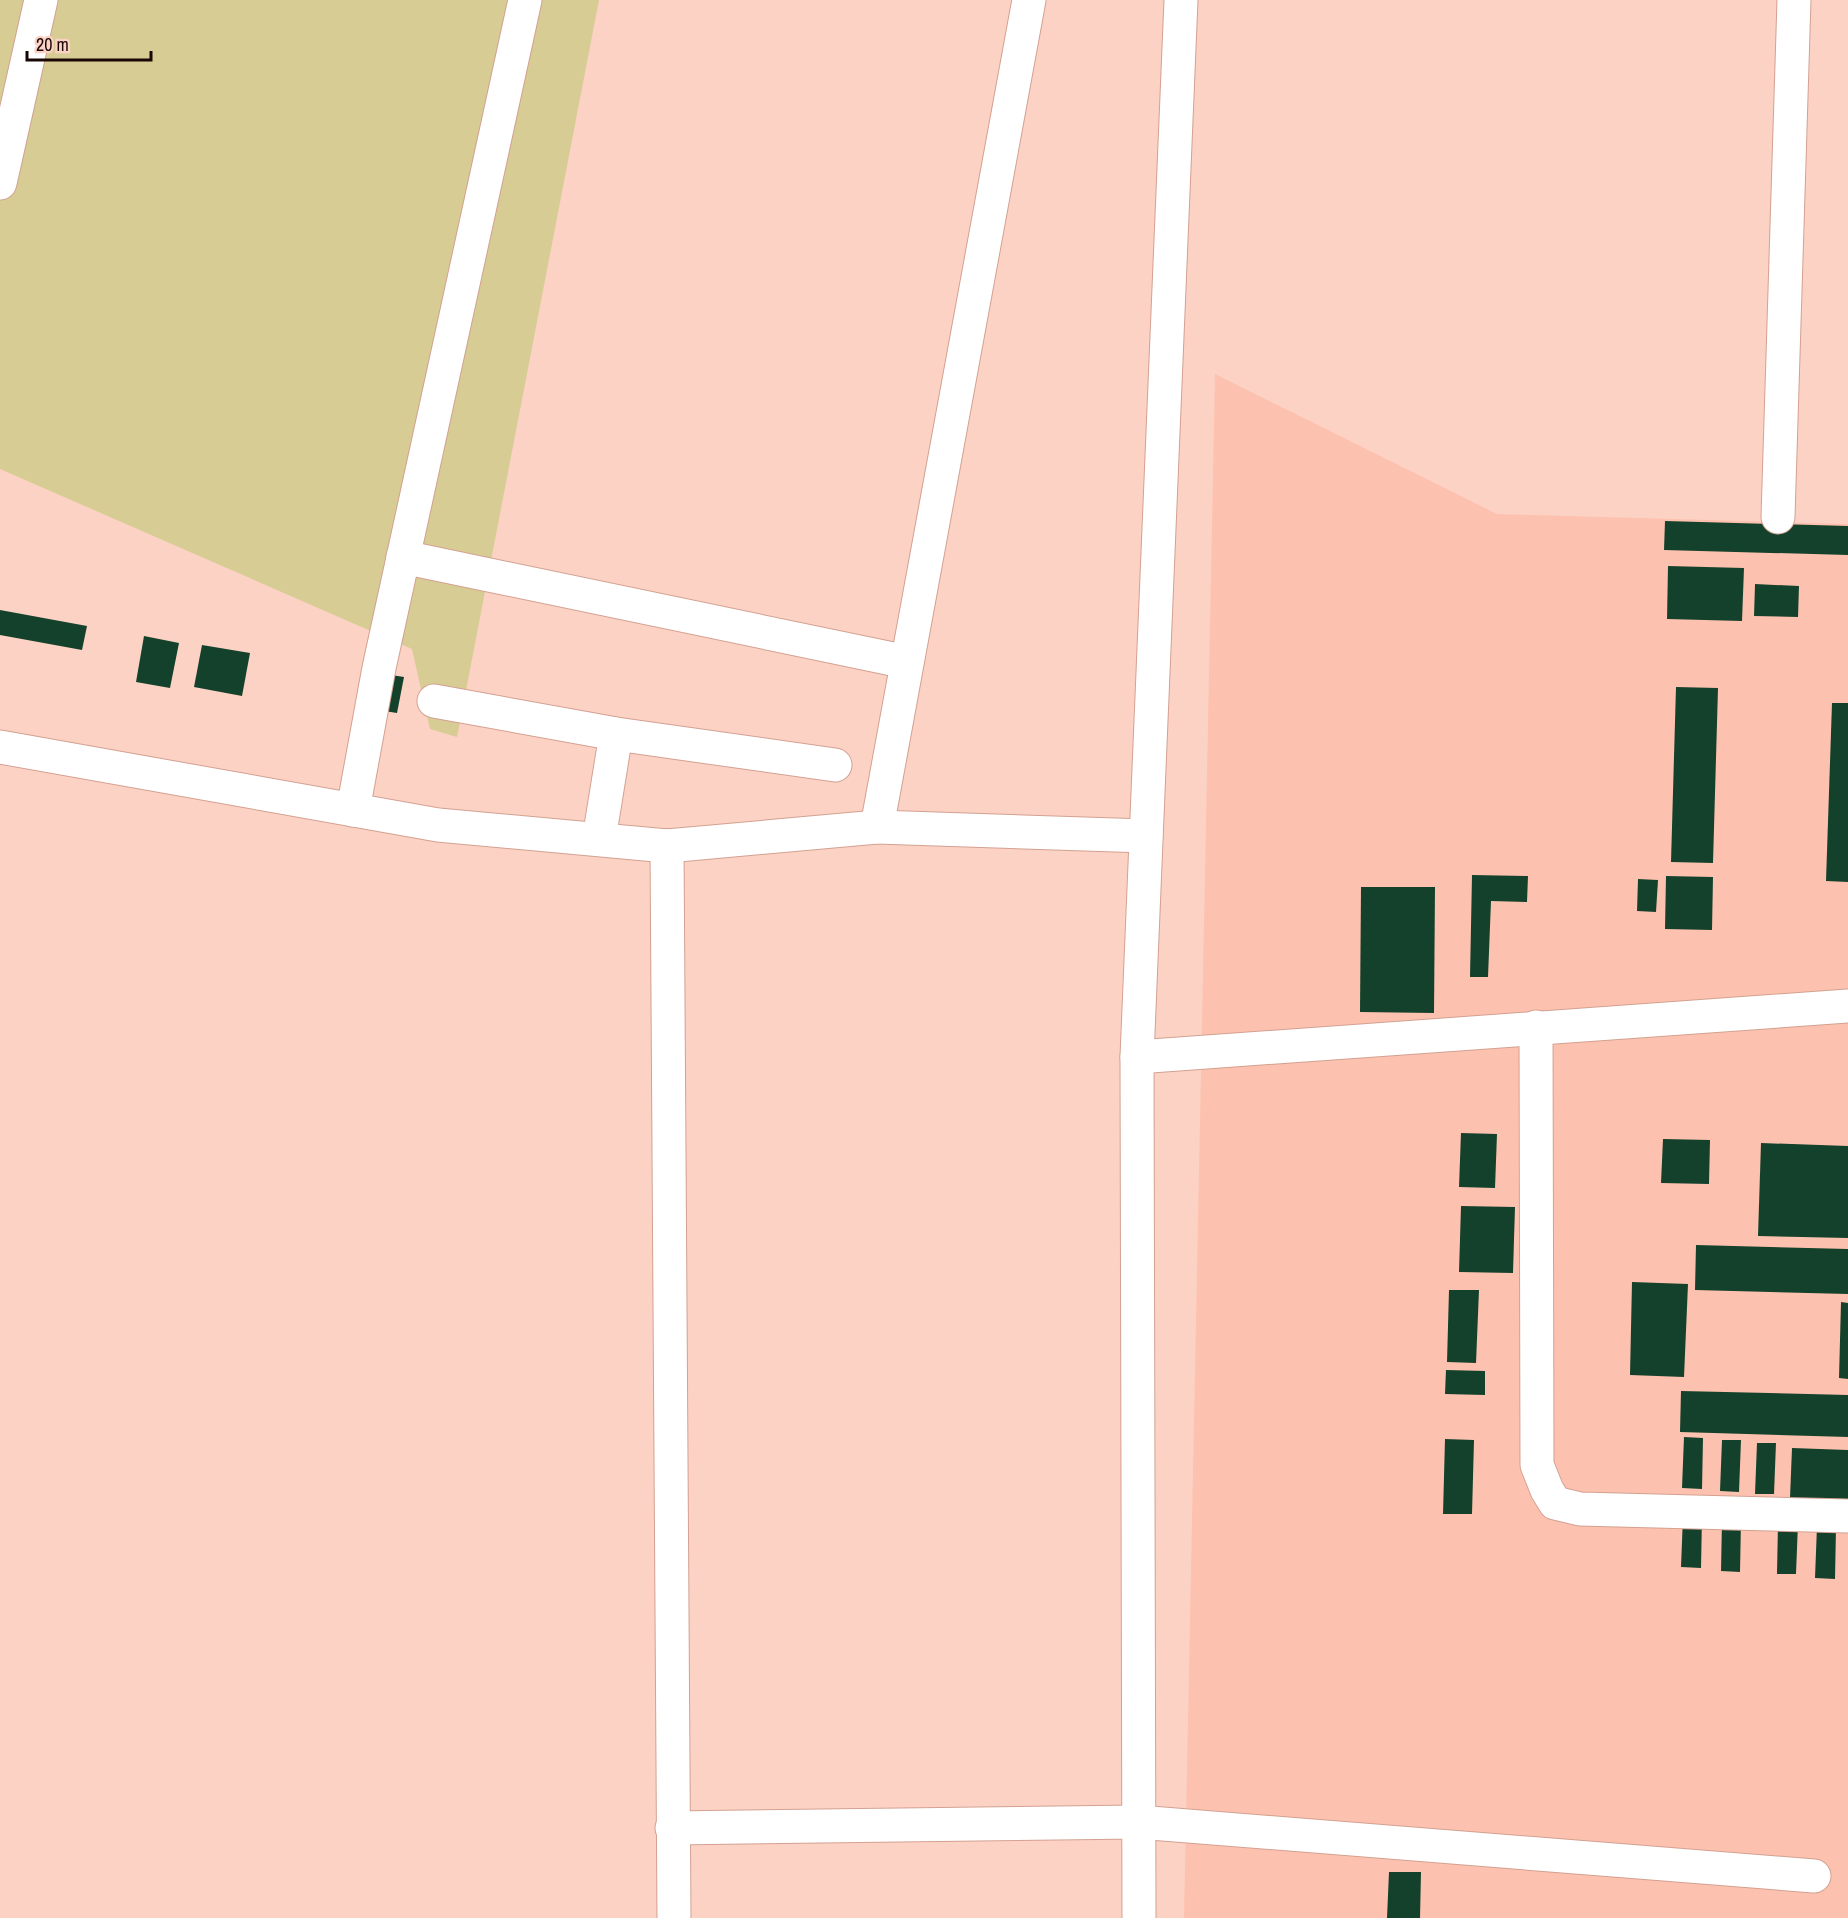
<svg xmlns="http://www.w3.org/2000/svg" width="1848" height="1918" font-family="'Archivo Narrow',sans-serif">
	<rect width="100%" height="100%" fill="#fcd2c5"/>
	<path fill="#fdc2af" d="M1215,374l282,140 351,10v1394h-664z"/>
	<path fill="#d7cc94" d="M0,0h599l-142,737 -27,-8 -18,-80 -412,-180z"/>
	<g fill="#14412b">
		<path d="M1665,521l183,5v29l-184,-5z"/>
		<path d="M1668,566l76,2 -2,53 -75,-2z"/>
		<path d="M1755,584l44,2 -1,31 -44,-1z"/>
		<path d="M0,610l87,16 -5,24 -82,-15z"/>
		<path d="M144,636l35,7 -9,45 -34,-6z"/>
		<path d="M202,645l48,8 -8,43 -48,-9z"/>
		<path d="M385,674l19,3 -7,36 -19,-3z"/>
		<path d="M1676,687l42,1 -5,175 -42,-1z"/>
		<path d="M1832,703h16v179l-22,-1z"/>
		<path d="M1472,875l56,1 -1,26 -36,-1 -3,76h-18z"/>
		<path d="M1666,876l47,1 -1,53 -47,-1z"/>
		<path d="M1638,879l20,1 -2,32 -19,-1z"/>
		<path d="M1361,887h74l-1,126 -74,-1z"/>
		<path d="M1461,1133l36,1 -2,54 -36,-1z"/>
		<path d="M1663,1139l47,1 -1,44 -48,-1z"/>
		<path d="M1761,1143l87,3v92l-90,-2z"/>
		<path d="M1461,1206l54,1 -2,66 -54,-1z"/>
		<path d="M1696,1245l152,4v45l-153,-4z"/>
		<path d="M1632,1282l56,2 -4,93 -54,-2z"/>
		<path d="M1449,1290h30l-3,73 -29,-1z"/>
		<path d="M1841,1302l7,1v76l-9,-1z"/>
		<path d="M1446,1370l39,1v24l-40,-1z"/>
		<path d="M1681,1391l167,4v42l-168,-5z"/>
		<path d="M1684,1437l19,1 -1,51 -20,-1z"/>
		<path d="M1445,1439l29,1 -2,74h-29z"/>
		<path d="M1722,1440h19l-2,52 -19,-1z"/>
		<path d="M1757,1443h19l-2,51h-19z"/>
		<path d="M1792,1448l56,2v49l-58,-1z"/>
		<path d="M1683,1516h19l-1,52 -20,-1z"/>
		<path d="M1722,1520h19l-1,52 -19,-1z"/>
		<path d="M1778,1523h20l-2,51h-19z"/>
		<path d="M1817,1526l19,1 -1,52 -20,-1z"/>
		<path d="M1389,1872h32l-1,46h-33z"/>
	</g>
	<g fill="none" stroke-linecap="round" stroke-linejoin="round">
		<defs>
			<g id="minor">
				<path d="M0,183l41,-183"/>
				<path d="M1778,517l16,-517"/>
				<path d="M403,557l504,105"/>
				<path d="M434,701l182,33 219,31"/>
				<path d="M0,747l438,78 229,21 210,-19 152,-827"/>
				<path d="M353,810l26,-142 146,-668"/>
				<path d="M877,827l269,9"/>
				<path d="M599,839l17,-105"/>
				<path d="M667,846l7,1072"/>
				<path d="M1536,1027l1,438 10,25 8,13 25,6 268,7"/>
				<path d="M1137,1057l711,-51"/>
				<path d="M672,1828l466,-6 676,54"/>
				<path d="M1139,1918l-2,-861 44,-1057"/>
			</g>
		</defs>
		<use href="#minor" stroke="#d3a191" stroke-width="35"/>
		<use href="#minor" stroke="#fff" stroke-width="33"/>
	</g>
	<path d="M27 51v9h124v-9" fill="none" stroke="#180704" stroke-width="3"/>
	<text x="36" y="51" font-size="18" fill="#180704" stroke="#fcd2c5" stroke-width="4.5" paint-order="stroke">20 m</text>
</svg>
